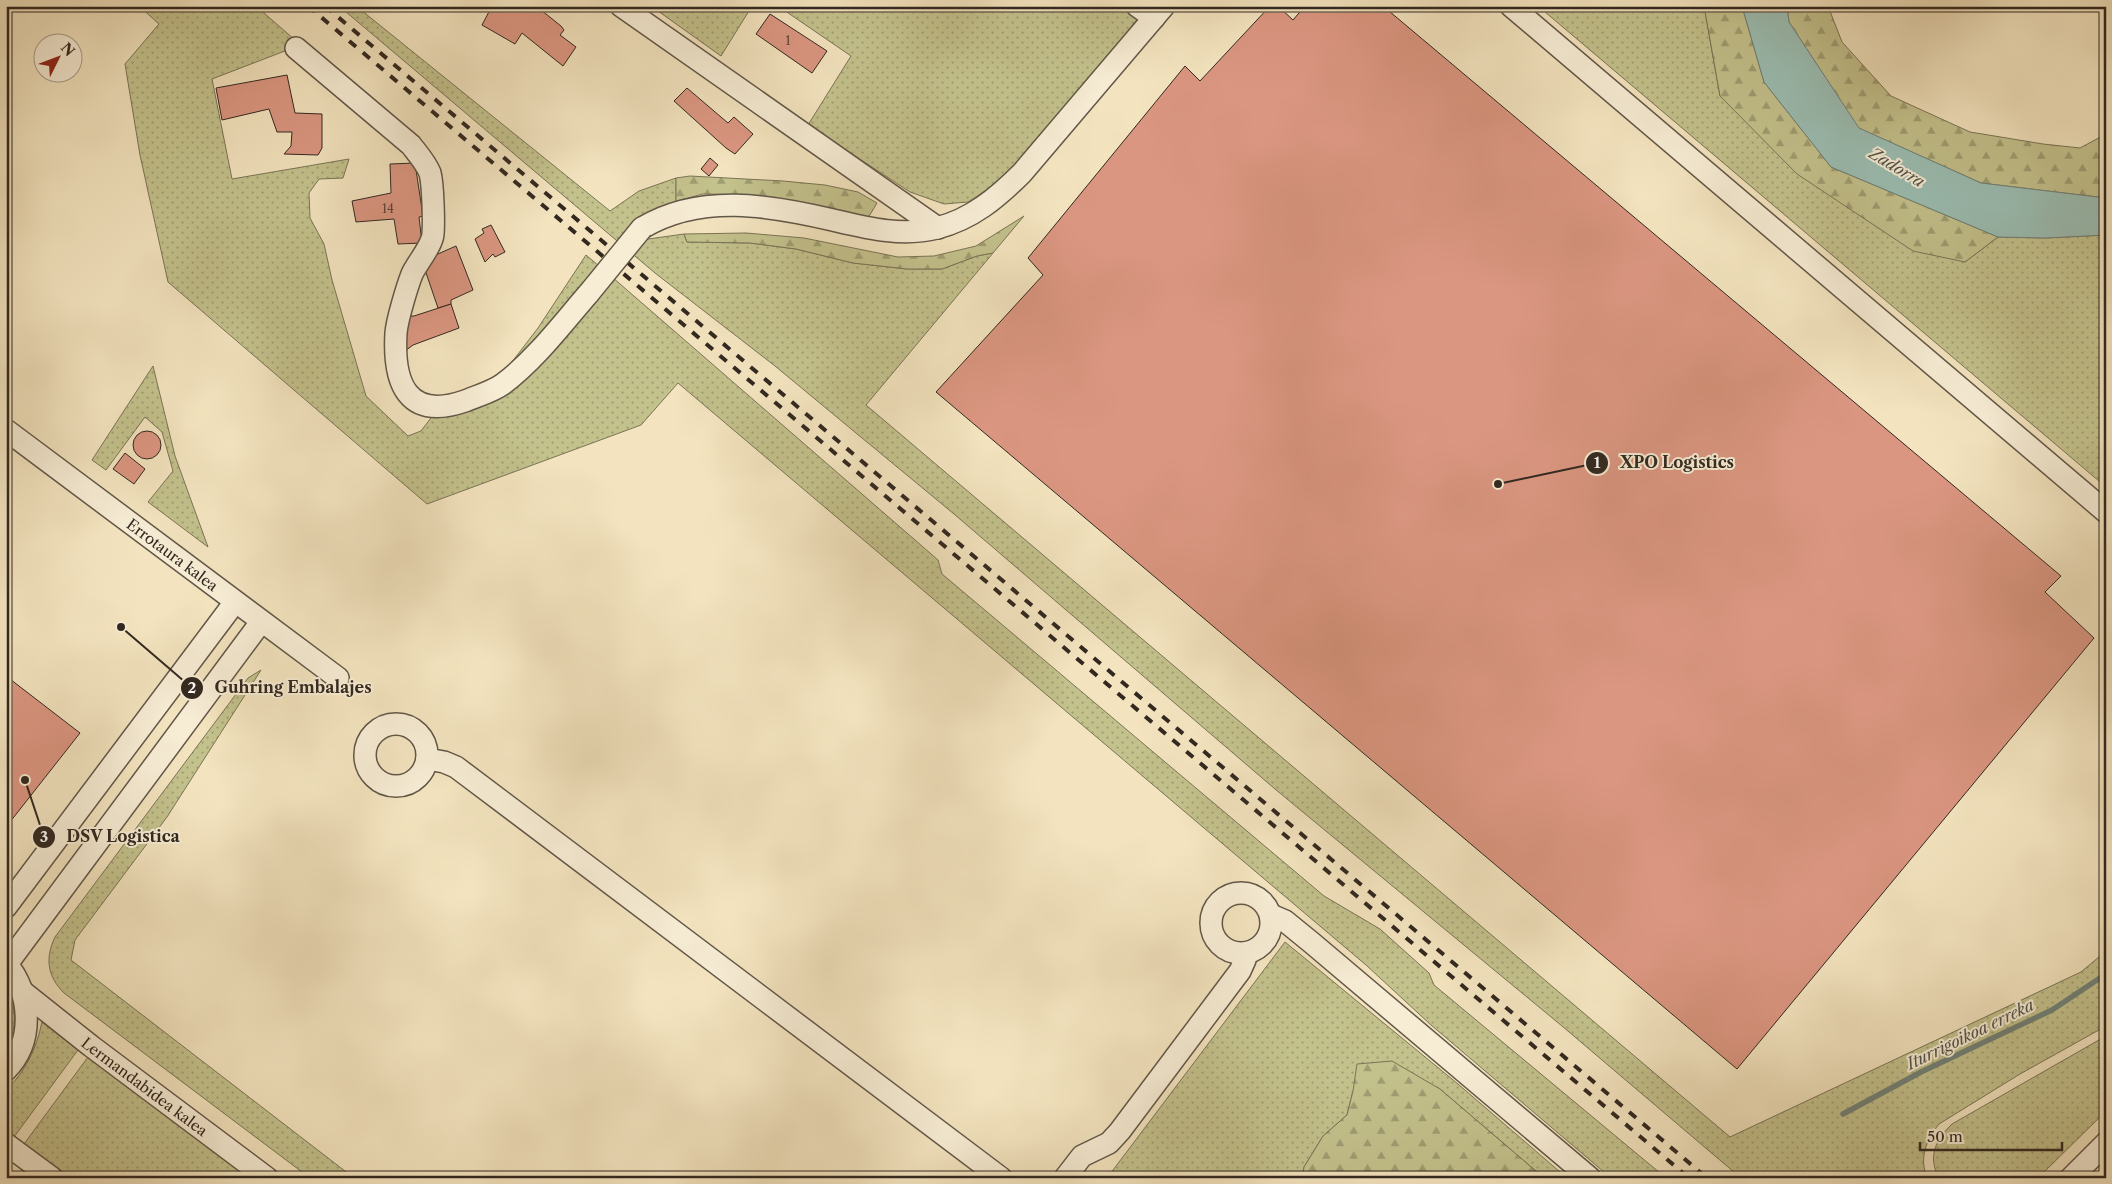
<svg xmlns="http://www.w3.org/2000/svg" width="2112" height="1184" font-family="'Libre Caslon Text',serif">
	<defs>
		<pattern id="grass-dots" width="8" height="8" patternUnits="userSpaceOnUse" patternTransform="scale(1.25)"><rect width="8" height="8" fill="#c3c18c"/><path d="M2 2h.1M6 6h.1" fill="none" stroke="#9f9d72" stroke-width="1.8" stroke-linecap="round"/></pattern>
		<pattern id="forest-firs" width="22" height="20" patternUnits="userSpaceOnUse" patternTransform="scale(1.25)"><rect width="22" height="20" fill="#c3c18c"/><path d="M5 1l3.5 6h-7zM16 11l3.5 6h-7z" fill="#9f9d72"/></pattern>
	</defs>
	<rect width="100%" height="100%" fill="#f3e4bf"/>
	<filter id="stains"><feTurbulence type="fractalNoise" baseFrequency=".004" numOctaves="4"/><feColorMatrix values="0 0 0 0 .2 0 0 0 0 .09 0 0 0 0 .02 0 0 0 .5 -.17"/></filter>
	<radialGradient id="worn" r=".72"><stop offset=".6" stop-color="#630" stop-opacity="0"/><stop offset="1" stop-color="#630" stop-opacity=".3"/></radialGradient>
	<g fill="url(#grass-dots)" stroke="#7a7456">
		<path d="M139,6h117l39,34 -5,9 -78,30 20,100 117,-20 -6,19 -24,1 -10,14 1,25 14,26 8,36 34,116 42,40 13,-5 13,-17 48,-12 130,-125 326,283 4,14 382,322 56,33 49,44 5,12 232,193h-55l-180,-153 -65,-60 -688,-582 -37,42 -214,79 -259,-222 -28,-127 -15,-91 34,-40z"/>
		<path d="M339,6h17l254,205 29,-20 37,-13v23l-23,11 -16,38 11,-11 36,-5 3,8 63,1 46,6 57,14 54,6h35l35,-13 16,-3 -127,152 864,732 351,-165 25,-21v75l-86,48 -81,50c-13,17 -20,33 -12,54h-186l-179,-152 -287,-237 -321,-275 -179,-148 -120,-93z"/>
		<path d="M651,6h101l-31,50z"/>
		<path d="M778,6h370l-88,109 -51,56 -18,16 -23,15 -24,2 -34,-12 -102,-67 43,-69z"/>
		<path d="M1538,6h166l16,90 245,166 33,-25 47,1 61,-3v252z"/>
		<path d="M586,255l13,11 -83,96 -11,9 33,-43z"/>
		<path d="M153,366l22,90 33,91 -60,-45 25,-31 -11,-39 -17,-15 -39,53 -14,-10z"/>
		<path d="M261,670l-94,147 -92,123 -4,20 283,218h-44l-246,-185c-17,-17 -19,-35 -9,-56l193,-259z"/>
		<path d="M1285,942l173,142 109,94h-23l-104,-89 -87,2 -6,24 -24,21 -19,31 -2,11h-195z"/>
		<path d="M6,986c11,18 11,46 0,64z"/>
		<path d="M42,1022l36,28 -64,87 -8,-6v-41c20,-19 30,-41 36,-68z"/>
		<path d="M2106,1036v75l-68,67h-99c-12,-22 -3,-38 13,-54z"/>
		<path d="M88,1057l161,121h-181l-44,-34z"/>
	</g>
	<g fill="url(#forest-firs)" stroke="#7a7456">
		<path d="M1704,6h38l22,76 67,85 167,70 -33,25 -52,-11 -116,-77 -77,-78z"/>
		<path d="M1787,6h41l14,36 49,54 79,36 73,12 37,4 26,-14v64l-125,-15 -123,-55 -69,-106z"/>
		<path d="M690,176l93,5 42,4 33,7 19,11 -9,15 -117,-23 -48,-1 -27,7v-23z"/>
		<path d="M1024,216l-31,37 -16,3 -35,13h-35l-54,-6 -57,-14 -46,-6 -63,-1 -3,-8 62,-1 58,5 94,19 36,-1 42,-10z"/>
		<path d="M1392,1061l48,28 104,89h-242l2,-11 19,-31 24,-21 6,-24 4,-27z"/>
	</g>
	<path fill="#9bbeb3" stroke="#718278" d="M1742,6h45l2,16 70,106 122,55 125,15v37l-61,3 -47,-1 -167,-70 -67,-85z"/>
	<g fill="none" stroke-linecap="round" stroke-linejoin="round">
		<path stroke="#718278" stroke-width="5.5" d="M1843,1114l78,-42 131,-62 54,-36"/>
	</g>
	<g fill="#db9681" stroke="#322820">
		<path d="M492,6h44l25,20 3,4 -4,5 16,12 -13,19 -41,-33 -7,11 -33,-19z"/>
		<path d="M1270,6h8l15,14 12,-14h78l678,570 -16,16 49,46 -357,431 -801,-677 107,-117 -15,-17 157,-192 15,15z"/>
		<path d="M770,14l57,37 -15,22 -56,-39z"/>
		<path d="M287,75l8,38 27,1v34l-4,7 -34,-1 7,-8 1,-14h-15l-8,-23 -47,11 -6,-32z"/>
		<path d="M687,88l41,35 6,-6 19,17 -18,20 -9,-6 -52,-47z"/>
		<path d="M710,158l8,7 -9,11 -8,-7z"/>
		<path d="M415,163l8,53 -4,1 3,26 -24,1 -4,-25 -38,3 -4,-21 39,-8 -1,-29z"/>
		<path d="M491,225l14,27 -10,5 -2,-3 -8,8 -10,-23 9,-6 -2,-4z"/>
		<path d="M456,246l17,44 -22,10v4l-13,4 -16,-47z"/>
		<path d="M451,304l8,24 -46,17 -8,6 3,-35h6z"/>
		<circle cx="147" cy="445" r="14"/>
		<path d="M125,453l20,16 -11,15 -21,-15z"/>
		<path d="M6,676l74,57 -74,94z"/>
	</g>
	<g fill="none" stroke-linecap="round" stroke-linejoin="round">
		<defs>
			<g id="minor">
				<path d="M621,6l317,222"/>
				<path d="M1137,6l17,12"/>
				<path d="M1511,6l595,506"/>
				<path d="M296,48l115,97c7,9 15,18 19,28 3,11 4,49 3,61 -1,12 -16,29 -21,40 -5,13 -15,46 -16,59 -3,50 11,88 69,68 12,-5 27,-9 38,-17 33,-25 59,-60 86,-91"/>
				<path d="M642,228c58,-35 127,-23 191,-8 34,8 69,17 104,8 35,-9 60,-30 85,-55l142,-167"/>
				<path id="s1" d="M6,430l332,248"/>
				<circle cx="396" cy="755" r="31"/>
				<path d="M427,759l17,3 12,5 545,411"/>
				<circle cx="1241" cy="923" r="30"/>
				<path d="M6,907l229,-305"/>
				<path d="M1271,915l14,6 27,22 278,235"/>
				<path d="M6,963c25,30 29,78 0,107"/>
				<path d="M7,964l254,-342"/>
				<path id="s2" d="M23,992l68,54 176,132"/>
				<path d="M6,1144l46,34"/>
				<path d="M1065,1178l17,-22 27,-13 11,-12 120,-160 5,-11v-7"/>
				<path d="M2071,1178l35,-35"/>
			</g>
		</defs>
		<use href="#minor" stroke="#625748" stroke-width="24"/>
		<use href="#minor" stroke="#f7edd5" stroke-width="21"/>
		<g stroke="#322820" stroke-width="4" stroke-dasharray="9 9" stroke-linecap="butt">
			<path d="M308,6l1381,1172"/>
			<path d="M325,6l1382,1172"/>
		</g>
		<defs>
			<path id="minor-bridge" d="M589,293l53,-65"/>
		</defs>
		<use href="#minor-bridge" stroke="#625748" stroke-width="24" stroke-linecap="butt"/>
		<use href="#minor-bridge" stroke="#f7edd5" stroke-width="21"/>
	</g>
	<g text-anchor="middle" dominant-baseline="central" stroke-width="4" stroke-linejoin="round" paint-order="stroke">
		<g font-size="12" fill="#5c4438">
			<text x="788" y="40">1</text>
			<text x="388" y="208">14</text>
		</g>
		<g font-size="15" fill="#322820" stroke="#f7edd5">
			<text stroke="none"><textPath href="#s1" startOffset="208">Errotaura kalea</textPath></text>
			<text stroke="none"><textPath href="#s2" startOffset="154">Lermandabidea kalea</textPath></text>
		</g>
		<g font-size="16" font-style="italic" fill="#52554c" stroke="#f7edd5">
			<text transform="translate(1897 167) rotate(31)">Zadorra</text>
			<text transform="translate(1970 1034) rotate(-26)">Iturrigoikoa erreka</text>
		</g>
	</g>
	<path fill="none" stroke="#322820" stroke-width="2" d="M1498 484L1597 463M121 627L192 688M25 780L44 837"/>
	<g fill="#322820" stroke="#f7edd5" stroke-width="2">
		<circle cx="1498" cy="484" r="5"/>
		<circle cx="121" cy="627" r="5"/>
		<circle cx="25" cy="780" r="5"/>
		<circle cx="1597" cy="463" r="12"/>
		<circle cx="192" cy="688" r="12"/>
		<circle cx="44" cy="837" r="12"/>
	</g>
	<g font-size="15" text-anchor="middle" font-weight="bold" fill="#fff">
		<text x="1597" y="468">1</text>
		<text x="192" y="693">2</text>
		<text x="44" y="842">3</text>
	</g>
	<g font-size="16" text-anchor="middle" font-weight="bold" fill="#322820" stroke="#f7edd5" stroke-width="4" stroke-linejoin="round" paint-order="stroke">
		<text x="1677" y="468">XPO Logistics</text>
		<text x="293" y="693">Guhring Embalajes</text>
		<text x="123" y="842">DSV Logistica</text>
	</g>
	<rect width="2112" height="1184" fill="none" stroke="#f3e4bf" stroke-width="25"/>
	<rect x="8" y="8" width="2097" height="1169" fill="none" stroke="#322820" stroke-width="2.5"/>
	<rect x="12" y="12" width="2087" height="1159" fill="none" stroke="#322820"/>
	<g transform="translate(58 58) rotate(48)"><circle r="24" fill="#f7edd5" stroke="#a89e8d"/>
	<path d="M0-4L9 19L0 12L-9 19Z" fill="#8f2418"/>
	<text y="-8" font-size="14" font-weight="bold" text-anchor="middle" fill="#322820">N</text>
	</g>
	<path d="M1920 1142v8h142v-8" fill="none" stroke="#322820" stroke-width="2.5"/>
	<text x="1927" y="1142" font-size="15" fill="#322820" stroke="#f7edd5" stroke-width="4" paint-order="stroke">50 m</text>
	<rect width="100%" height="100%" filter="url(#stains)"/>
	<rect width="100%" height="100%" fill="url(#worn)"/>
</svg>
